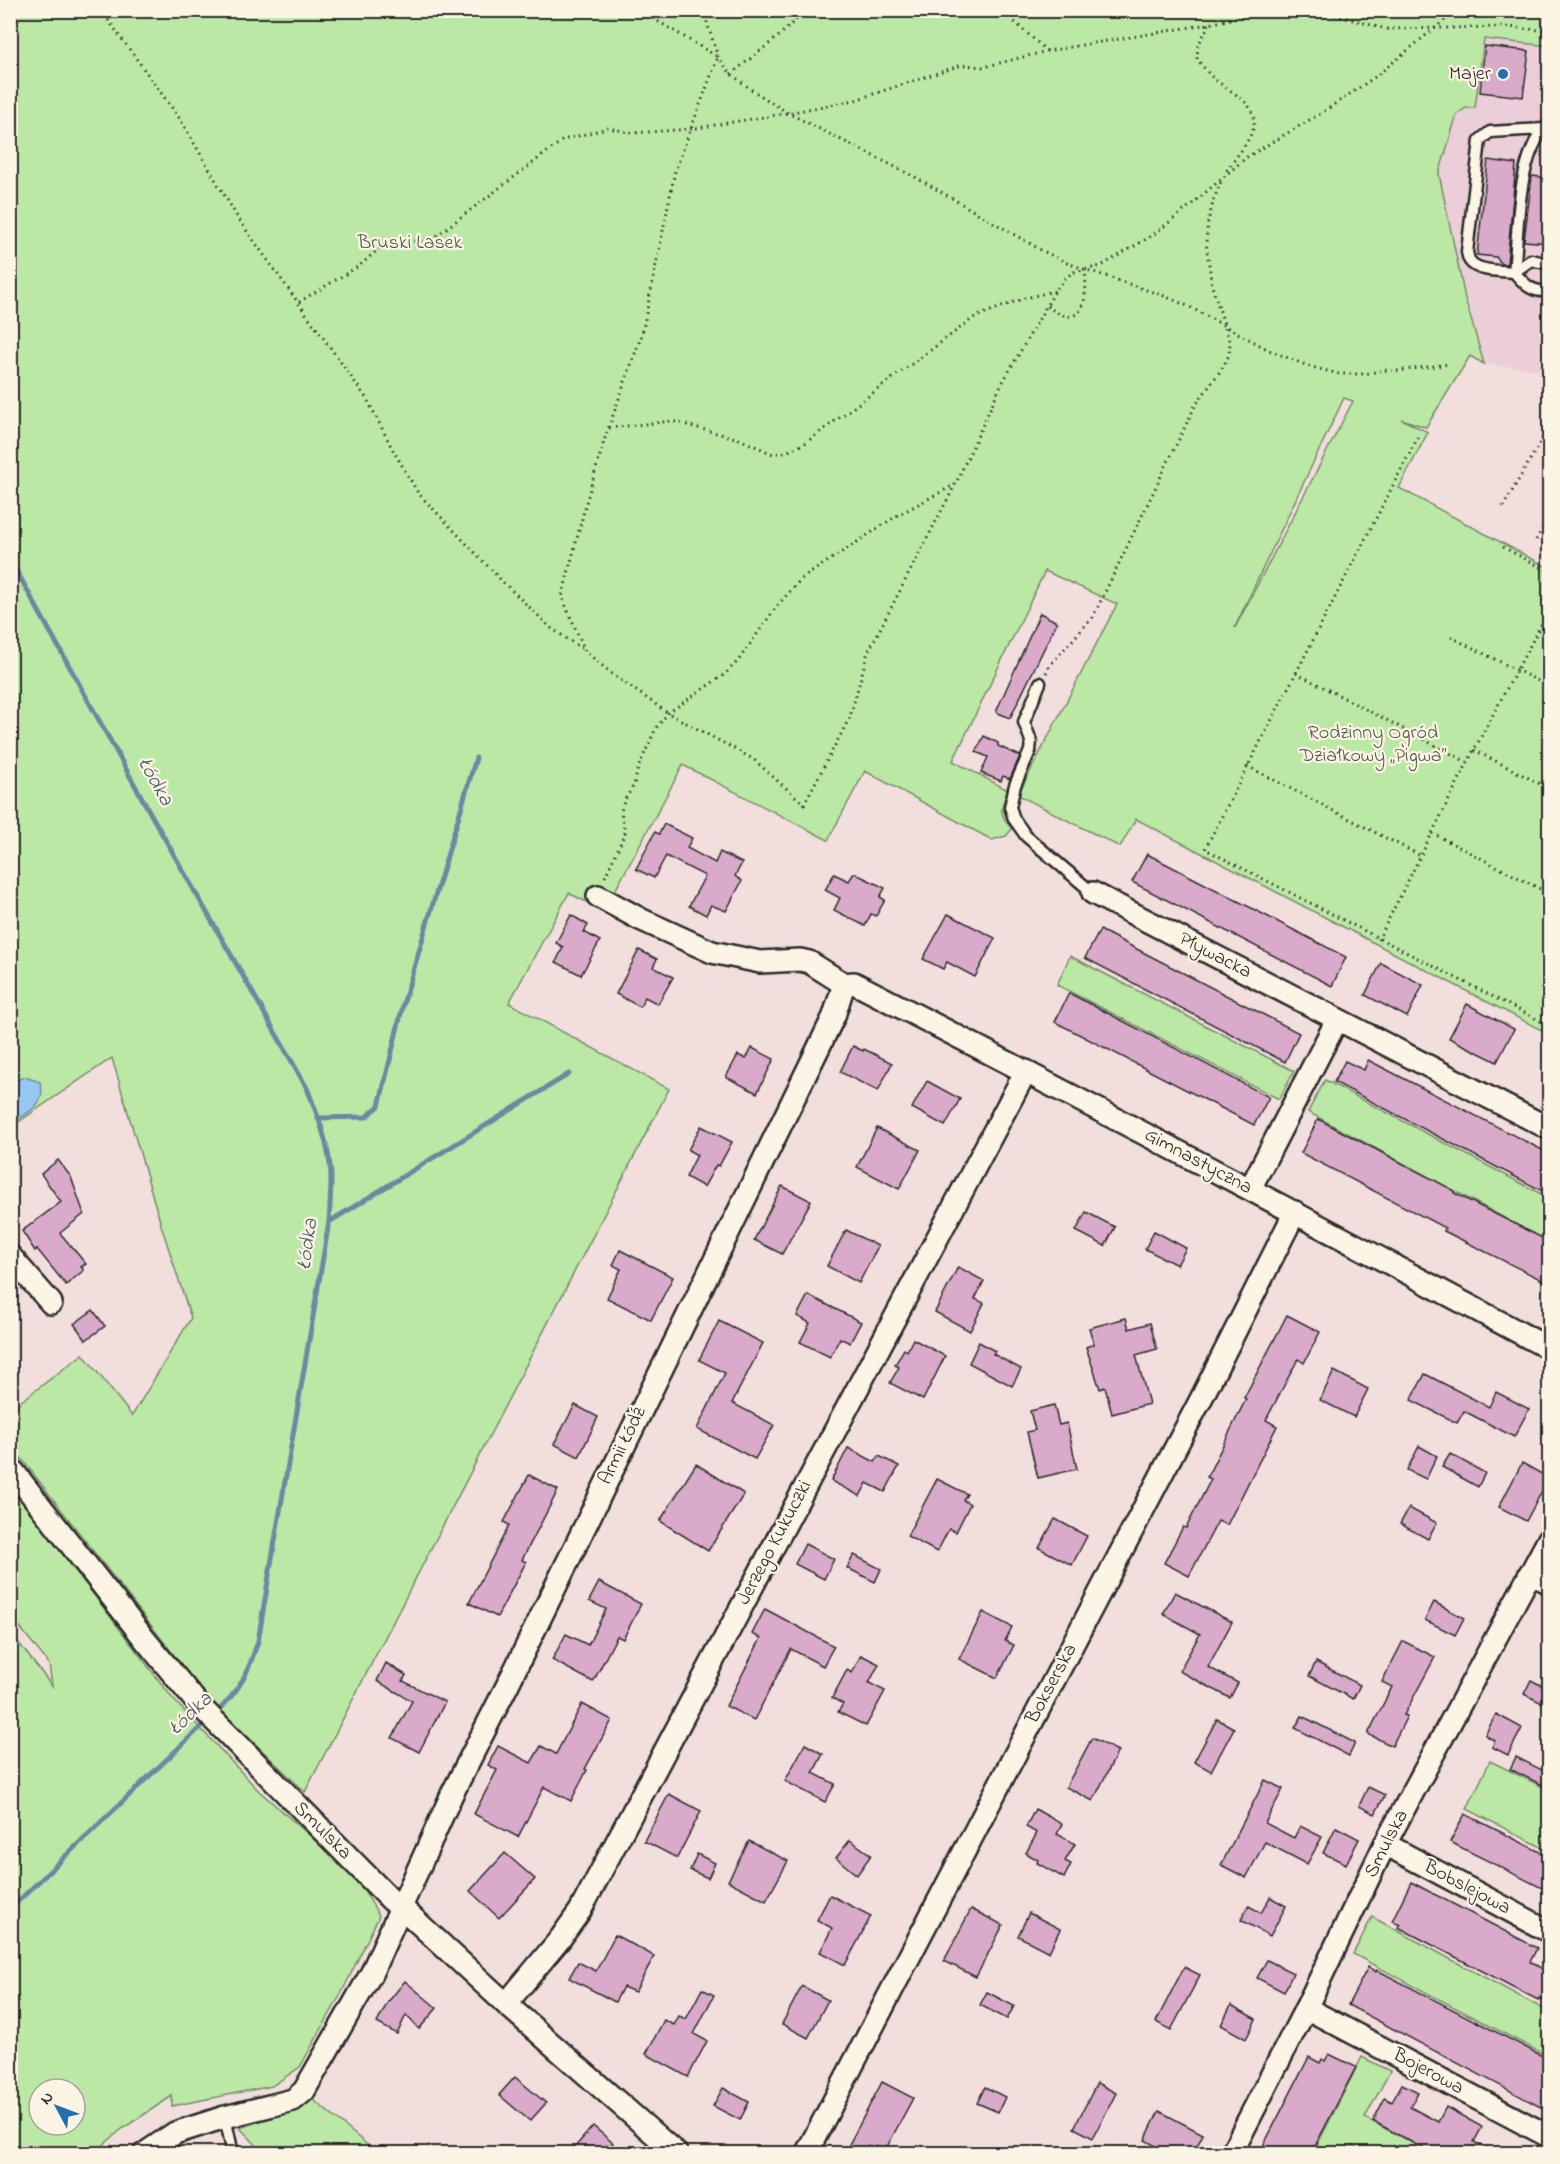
<svg xmlns="http://www.w3.org/2000/svg" width="1560" height="2164" font-family="'Indie Flower',sans-serif">
	<rect width="100%" height="100%" fill="#f2dedd"/>
	<filter id="ink" filterUnits="userSpaceOnUse"><feTurbulence type="fractalNoise" baseFrequency=".0167" numOctaves="2"/><feDisplacementMap in="SourceGraphic" scale="12" xChannelSelector="R" yChannelSelector="G"/><feConvolveMatrix kernelMatrix="1 2 1 2 8 2 1 2 1" color-interpolation-filters="sRGB"/></filter>
	<g filter="url(#ink)">
		<path fill="#ebced7" d="M1480,36l69,9v326l-65,-7 -27,-102 -18,-88z"/>
		<g fill="#bce8a5" stroke="#748a68" stroke-width="1.5" fill-rule="evenodd">
			<path d="M11,11h1538v35l-65,-7 -9,69h-9l-9,6 -18,60 26,124 19,66 -14,-8 -44,71 -25,-8 27,13 -29,56 150,80v466l-413,-215 -16,28 -102,-52 99,-191 -72,-33 -92,190 55,29c-8,19 -10,23 4,39l-6,7 -14,4 -127,-69 -37,69 -145,-75 -79,146 -35,-18 -60,110 160,86 -364,703 -100,-97 -194,-250v-36l72,-55 49,62 59,-98 -29,-90 -50,-170 -101,69zM1344,398l9,3 -118,227v-1z"/>
			<path d="M1070,956l224,115 -15,28 -222,-114z"/>
			<path d="M1325,1080l224,118v44l-241,-130z"/>
			<path d="M10,1485l163,214 86,92 84,74 21,25 15,26 -38,78 -41,73 -28,19 -100,20v-10l-50,33 -28,24h-83v-520l41,53 -3,-22 -38,-48zM39,2089h36v36h-36z"/>
			<path d="M1490,1761l59,29v61l-82,-42z"/>
			<path d="M1372,1917l177,95v45l-196,-103z"/>
			<path d="M1362,2057l28,14 -25,47 66,35h-65l-14,-7 -5,7h-34z"/>
			<path d="M310,2097l67,56h-113l-24,-25 46,-16z"/>
		</g>
		<path fill="#97c8f3" stroke="#6c89a3" stroke-width="1.5" d="M25,1077l15,5c8,21 -12,32 -29,41v-41z"/>
		<g fill="none" stroke-linecap="round" stroke-linejoin="round">
			<g stroke="#6c89a3" stroke-width="5">
				<path d="M10,559l143,259 154,270c11,28 22,56 24,87 0,15 -1,32 -2,47l-71,419c-11,34 -17,48 -43,73"/>
				<path d="M319,1118l47,-1 13,-11 24,-101 73,-247"/>
				<path d="M329,1222l240,-148"/>
				<path d="M10,1909l198,-189"/>
			</g>
		</g>
		<g fill="#daaaca" stroke="#2b2b2b" stroke-width="1.5">
			<path d="M1485,46l44,5 -6,46 -43,-5z"/>
			<path d="M1488,160l28,4 -9,100h-5l-6,-7 -19,-2z"/>
			<path d="M1532,176l18,2v65l-26,-2z"/>
			<path d="M1040,613l17,9 -47,96 -14,-6z"/>
			<path d="M984,736l14,7v3l22,10 -10,23 -7,-3 -2,5 -20,-8 7,-16 -12,-5z"/>
			<path d="M664,824l28,14 -5,10 28,15 5,-11 22,11 -7,13 7,5 -16,30 -15,-6 -5,10 -17,-9 16,-30 -39,-20 -12,22 -18,-9 19,-37 4,2z"/>
			<path d="M1147,854l199,103 -14,29 -200,-104z"/>
			<path d="M854,873l31,15 -5,9 5,3 -9,16 -5,-2 -6,12 -31,-16 6,-12 -15,-8 9,-16 15,7z"/>
			<path d="M948,914l47,24 -20,39 -28,-15 -4,7 -20,-10z"/>
			<path d="M571,915l17,10 -4,7 16,9 -19,34 -25,-13 7,-15 -7,-4z"/>
			<path d="M1100,930l199,103 -14,29 -200,-104z"/>
			<path d="M639,950l18,9 -4,8 20,10 -15,27 -13,-7 -5,10 -24,-13z"/>
			<path d="M1381,963l42,22 -16,32 -42,-22z"/>
			<path d="M1069,993l200,104 -15,28 -199,-103z"/>
			<path d="M1467,1004l47,25 -17,33 -48,-24z"/>
			<path d="M853,1046l10,5 1,-2 28,14 -14,28 -38,-19z"/>
			<path d="M752,1048l22,11 -17,34 -31,-16 12,-22 8,4z"/>
			<path d="M1368,1060l182,94v41l-216,-113 11,-21 19,9z"/>
			<path d="M927,1081l33,18 -15,27 -33,-18z"/>
			<path d="M1318,1119l137,72 -1,2 96,49v42l-106,-53 1,-3 -144,-75z"/>
			<path d="M701,1126l31,16 -13,24 -3,-1 -12,22 -18,-10 11,-22 -9,-5z"/>
			<path d="M877,1128l43,22 -21,39 -42,-22z"/>
			<path d="M58,1160l13,17 13,37 -24,19 26,31 -5,3 3,3 -18,15 -29,-36 -2,2 -13,-20 39,-29 -20,-28z"/>
			<path d="M782,1186l29,15 -29,53 -28,-14z"/>
			<path d="M1086,1212l29,15 -10,19 -29,-15z"/>
			<path d="M846,1230l32,16 -19,37 -32,-17z"/>
			<path d="M1154,1231l32,17 -9,17 -32,-16z"/>
			<path d="M620,1250l53,27 -22,43 -44,-22 14,-29 -8,-4z"/>
			<path d="M958,1267l26,14 -9,18 9,4 -14,28 -35,-19z"/>
			<path d="M808,1295l53,27 -11,21 -10,-5 -10,19 -30,-15 10,-19 -13,-7z"/>
			<path d="M93,1310l12,16 -19,14 -12,-16z"/>
			<path d="M1287,1315l33,17 -16,31 -6,-4 -32,61 11,6 -50,99 -9,-4 -29,55 -25,-13 19,-36 3,1 25,-49 -4,-2 39,-78 -2,-1z"/>
			<path d="M1126,1318l3,11 21,-6 7,26 -21,6 13,49 -37,10 -7,-27 -5,2 -14,-42 8,-3 -5,-16z"/>
			<path d="M719,1321l44,22 -31,60 42,22 -19,34 -58,-30 28,-56 -26,-13z"/>
			<path d="M913,1339l32,17 -22,44 -33,-17 9,-16 -4,-2 9,-16 3,2z"/>
			<path d="M979,1342l16,9 -2,3 28,15 -9,17 -43,-23z"/>
			<path d="M1334,1371l34,18 -14,28 -34,-17z"/>
			<path d="M1425,1374l64,33 7,-15 33,17 -15,28 -50,-26 -7,12 -46,-23z"/>
			<path d="M575,1405l23,12 -19,40 -25,-13z"/>
			<path d="M1054,1405l5,20 8,-2 10,46 -39,9 -11,-46 8,-2 -5,-19z"/>
			<path d="M1419,1446l18,10 -11,23 -19,-9z"/>
			<path d="M848,1448l27,14 4,-6 20,10 -14,26 -18,-9 -7,13 -29,-15z"/>
			<path d="M1450,1454l35,19 -7,14 -36,-20z"/>
			<path d="M1522,1463l27,15 -23,43 -27,-14z"/>
			<path d="M696,1464l48,30 -36,57 -48,-30z"/>
			<path d="M529,1475l29,15 -36,70 4,2 -29,55 -28,-14 40,-78 -5,-3z"/>
			<path d="M937,1479l30,15 -4,6 7,4 -14,28 -7,-3 -12,23 -30,-16z"/>
			<path d="M1409,1508l28,15 -9,16 -28,-15z"/>
			<path d="M1055,1519l32,17 -15,29 -33,-17z"/>
			<path d="M805,1544l29,15 -10,20 -29,-15z"/>
			<path d="M854,1555l27,14 -6,13 -28,-14z"/>
			<path d="M599,1582l42,22 -18,35 -6,-3 -24,46 -41,-22 14,-26 22,11 18,-36 -17,-8z"/>
			<path d="M1175,1592l57,30 -24,45 30,16 -8,15 -51,-27 21,-37 -37,-20z"/>
			<path d="M1434,1602l30,16 -9,17 -30,-15z"/>
			<path d="M765,1609l69,37 -11,20 -32,-17 -37,71 -28,-14 35,-68 -9,-4z"/>
			<path d="M983,1612l29,15 -7,14 9,4 -17,33 -38,-19z"/>
			<path d="M1403,1641l32,16 -31,58 3,1 -15,30 -24,-12 24,-47 -10,-5z"/>
			<path d="M861,1655l18,9 -10,19 16,8 -19,35 -28,-14 5,-8 -11,-6 15,-28 5,3z"/>
			<path d="M1316,1662l44,23 -7,14 -44,-23z"/>
			<path d="M386,1663l20,12 -3,6 42,21 -26,50 -27,-14 20,-37 -35,-20z"/>
			<path d="M1531,1680l19,10v17l-26,-13z"/>
			<path d="M582,1704l30,16 -27,49 2,1 -16,31 -27,-14 -26,50 -44,-23 23,-44 -9,-5 10,-19 33,17 10,-17 15,8z"/>
			<path d="M1496,1714l26,14 -14,27 -16,-8 3,-6 -10,-6z"/>
			<path d="M1302,1716l53,27 -6,13 -54,-28z"/>
			<path d="M1217,1719l17,9 -23,43 -17,-9z"/>
			<path d="M1092,1738l26,13 -25,50 -27,-14z"/>
			<path d="M805,1744l18,10 -10,19 22,11 -10,18 -40,-21z"/>
			<path d="M1516,1757l32,16 -6,12 -32,-16z"/>
			<path d="M1265,1780l18,9 -18,34 29,15 6,-12 22,11 -15,27 -42,-22 -19,36 -25,-13z"/>
			<path d="M1368,1787l17,8 -10,19 -16,-8z"/>
			<path d="M669,1794l32,17 -24,47 -33,-17z"/>
			<path d="M1035,1809l27,15 -5,10 18,10 -10,17 6,3 -7,14 -27,-15 1,-3 -12,-7 11,-20 -11,-6z"/>
			<path d="M1465,1814l85,43v35l-100,-50z"/>
			<path d="M1336,1827l23,12 -13,25 -23,-11z"/>
			<path d="M850,1840l21,15 -14,20 -21,-17z"/>
			<path d="M749,1841l39,20 -22,40 -38,-20z"/>
			<path d="M505,1853l30,26 -36,39 -29,-27z"/>
			<path d="M697,1854l18,9 -7,15 -18,-8z"/>
			<path d="M1411,1882l126,66 -7,14 20,11v30l-11,-5 -1,2 -140,-73 2,-2 -8,-4z"/>
			<path d="M830,1895l41,21 -26,49 -25,-13 12,-24 -15,-8z"/>
			<path d="M1270,1897l16,9 -16,30 -29,-16 8,-14 12,7z"/>
			<path d="M971,1909l32,16 -27,52 -32,-16z"/>
			<path d="M1029,1913l31,16 -11,23 -31,-16z"/>
			<path d="M615,1935l39,21 -19,36 -12,-5 -8,15 -46,-24 9,-16 18,9z"/>
			<path d="M1267,1960l26,13 -9,19 -27,-14z"/>
			<path d="M1184,1967l16,8 -29,55 -15,-8z"/>
			<path d="M1368,1967l8,5 1,-2 173,90v52l-202,-107z"/>
			<path d="M405,1981l32,27 -18,21 -13,-14 -9,19 -20,-11 11,-21z"/>
			<path d="M802,1986l26,14 -20,38 -26,-14z"/>
			<path d="M702,1989l12,6 -20,39 13,7 -19,36 -42,-23 18,-34 10,5 5,-9 7,3z"/>
			<path d="M987,1992l27,14 -7,13 -27,-14z"/>
			<path d="M1231,2005l25,14 -10,20 -25,-14z"/>
			<path d="M1329,2054l27,13 -45,87h-52l50,-97 11,6 2,-4 3,2z"/>
			<path d="M515,2077l31,26 -16,18 -31,-26z"/>
			<path d="M882,2082l31,16 -30,56h-39z"/>
			<path d="M1097,2083l19,10 -23,45 -19,-10z"/>
			<path d="M1402,2084l16,8 -8,15 28,15 8,-15 36,20 -8,15 23,12h-64l-60,-33 12,-23 7,4z"/>
			<path d="M985,2087l20,10 -7,15 -21,-9z"/>
			<path d="M723,2088l26,14 -9,18 -27,-14z"/>
			<path d="M1159,2111l44,23 -10,20h-23l-25,-14z"/>
			<path d="M593,2126l20,17 -9,11h-35z"/>
		</g>
		<g fill="none" stroke-linecap="round" stroke-linejoin="round">
			<defs>
				<g id="service">
					<path d="M1550,124l-7,5 -53,3 -10,8 -13,112c1,3 1,7 3,9 7,11 33,10 44,11l17,-12 19,4"/>
					<path d="M1543,129c-27,38 -24,98 -29,143 11,13 18,21 36,19"/>
					<path d="M1040,683l-16,39 7,19 -1,10 -15,34 -5,22 4,12 12,17 67,57"/>
					<path d="M225,2117l8,37"/>
				</g>
				<g id="minor">
					<path d="M1093,893l457,236"/>
					<path d="M598,896l42,23 72,33 48,10 40,-2 9,2 35,22"/>
					<path d="M844,984l10,-1c233,120 465,242 696,366"/>
					<path d="M1250,1189l87,-169"/>
					<path d="M10,1256l41,47"/>
					<path d="M10,1467l136,174 52,63 193,196 10,7 105,97 171,150"/>
					<path d="M1530,1573l20,10"/>
					<path d="M1385,1844l165,88"/>
					<path d="M506,2004l54,-65 20,-28 446,-840"/>
					<path d="M1306,2008l244,129"/>
					<path d="M144,2154l31,-21 50,-16 68,-17 11,-9 67,-117 81,-180 56,-110 326,-668 10,-32"/>
					<path d="M806,2154l395,-755 94,-187"/>
					<path d="M1231,2154l75,-146 79,-164 165,-307"/>
				</g>
			</defs>
			<use href="#service" stroke="#2b2b2b" stroke-width="15"/>
			<use href="#minor" stroke="#2b2b2b" stroke-width="26"/>
			<g stroke="#2b2b2b" stroke-width="3" stroke-dasharray="1.5 4.5" stroke-linecap="butt">
				<path d="M101,10l79,109 59,101 128,179 26,51 25,43 86,90 47,45 33,22"/>
				<path d="M644,10l10,9 64,38 -43,114 -33,163 -37,104 -19,65 -24,94 23,54 27,23 56,39 85,46 51,45 46,-87 18,-65 88,-169 44,-96 55,-96 10,-13 9,-6 27,-6 52,-31 32,-25 62,-53 76,-45 52,-35 82,-67"/>
				<path d="M703,10l15,47 13,17 21,16 36,23 129,65 124,72 26,13 97,33 24,10 81,44 39,16 31,8h26l18,-4 14,1 52,-7"/>
				<path d="M1001,10l46,41"/>
				<path d="M1317,10l69,19 122,-2 42,4"/>
				<path d="M1209,24l-11,22 -1,13c5,6 10,13 15,18 15,14 49,26 41,52 -5,15 -19,30 -28,44"/>
				<path d="M731,74l48,-38 27,-26"/>
				<path d="M299,302l60,-36 21,-18 24,-6 28,-3 131,-99 45,-12 26,5 57,-4 97,-16 67,-13 107,-35 22,2 63,-16 162,-27 62,-14"/>
				<path d="M1047,306c36,27 41,-6 38,-36"/>
				<path d="M609,428l63,-7 67,18 34,15 13,-2 18,-8 171,-127 50,-19 30,-7"/>
				<path d="M1418,437l-213,412 345,177"/>
				<path d="M1503,507l47,-82"/>
				<path d="M1536,540l14,-25"/>
				<path d="M1503,547l47,25"/>
				<path d="M1451,637l99,50"/>
				<path d="M1046,673l4,-8 43,-48 102,-211 28,-39 6,-12 1,-12 -18,-57 -6,-43 2,-22 6,-22 8,-20"/>
				<path d="M1296,673l171,89"/>
				<path d="M1474,750l76,39"/>
				<path d="M1247,766l174,90"/>
				<path d="M1432,833l118,61"/>
				<path d="M605,877l20,-44 -4,-22 3,-10 10,-16 4,-17 18,-40 12,-15 57,-39 13,-13 39,-55 24,-27 97,-64 56,-30"/>
				<path d="M1378,940l96,-190 76,-142"/>
			</g>
			<use href="#service" stroke="#fcf5e5" stroke-width="10"/>
			<use href="#minor" stroke="#fcf5e5" stroke-width="21"/>
		</g>
	</g>
	<circle fill="#1f6fb2" stroke="#fcf5e5" stroke-width="2" cx="1503" cy="74" r="6"/>
	<g text-anchor="middle" dominant-baseline="central" stroke-width="4.5" stroke-linejoin="round" paint-order="stroke">
		<g font-size="20" fill="#2b2b2b" stroke="#fcf5e5" text-anchor="end">
			<text x="1491" y="74">Majer</text>
		</g>
		<g font-size="20" fill="#4f5a4a" stroke="#fcf5e5">
			<text x="410" y="243">Bruski Lasek</text>
			<text x="1373" y="733">Rodzinny Ogród<tspan x="1373" dy="23">Działkowy „Pigwa”</tspan></text>
		</g>
		<g font-size="20" fill="#2b2b2b" stroke="#fcf5e5">
			<text transform="translate(1215 956) rotate(27)">Pływacka</text>
			<text transform="translate(1198 1162) rotate(28)">Gimnastyczna</text>
			<text transform="translate(623 1446) rotate(-64)">Armii Łódź</text>
			<text transform="translate(775 1543) rotate(-62)">Jerzego Kukuczki</text>
			<text transform="translate(1052 1684) rotate(-62)">Bokserska</text>
			<text transform="translate(322 1831) rotate(45)">Smulska</text>
			<text transform="translate(1387 1844) rotate(-63)">Smulska</text>
			<text transform="translate(1467 1888) rotate(28)">Bobslejowa</text>
			<text transform="translate(1428 2072) rotate(28)">Bojerowa</text>
		</g>
		<g font-size="21" font-style="italic" fill="#4b5a67" stroke="#fcf5e5">
			<text transform="translate(155 782) rotate(61)">Łódka</text>
			<text transform="translate(308 1244) rotate(-82)">Łódka</text>
			<text transform="translate(191 1714) rotate(-44)">Łódka</text>
		</g>
	</g>
	<rect width="1560" height="2164" fill="none" stroke="#fcf5e5" stroke-width="36"/>
	<rect x="18" y="18" width="1524" height="2128" fill="none" stroke="#2b2b2b" stroke-width="2" filter="url(#ink)"/>
	<g transform="translate(57 2107) rotate(311)"><circle r="28" fill="#fcf5e5" stroke="#a8a49b" stroke-width="1.5"/>
	<path d="M0-4.5L10 22L0 15L-10 22Z" fill="#1f6fb2"/>
	<text y="-9" font-size="16" font-weight="bold" text-anchor="middle" fill="#2b2b2b">N</text>
	</g>
</svg>
